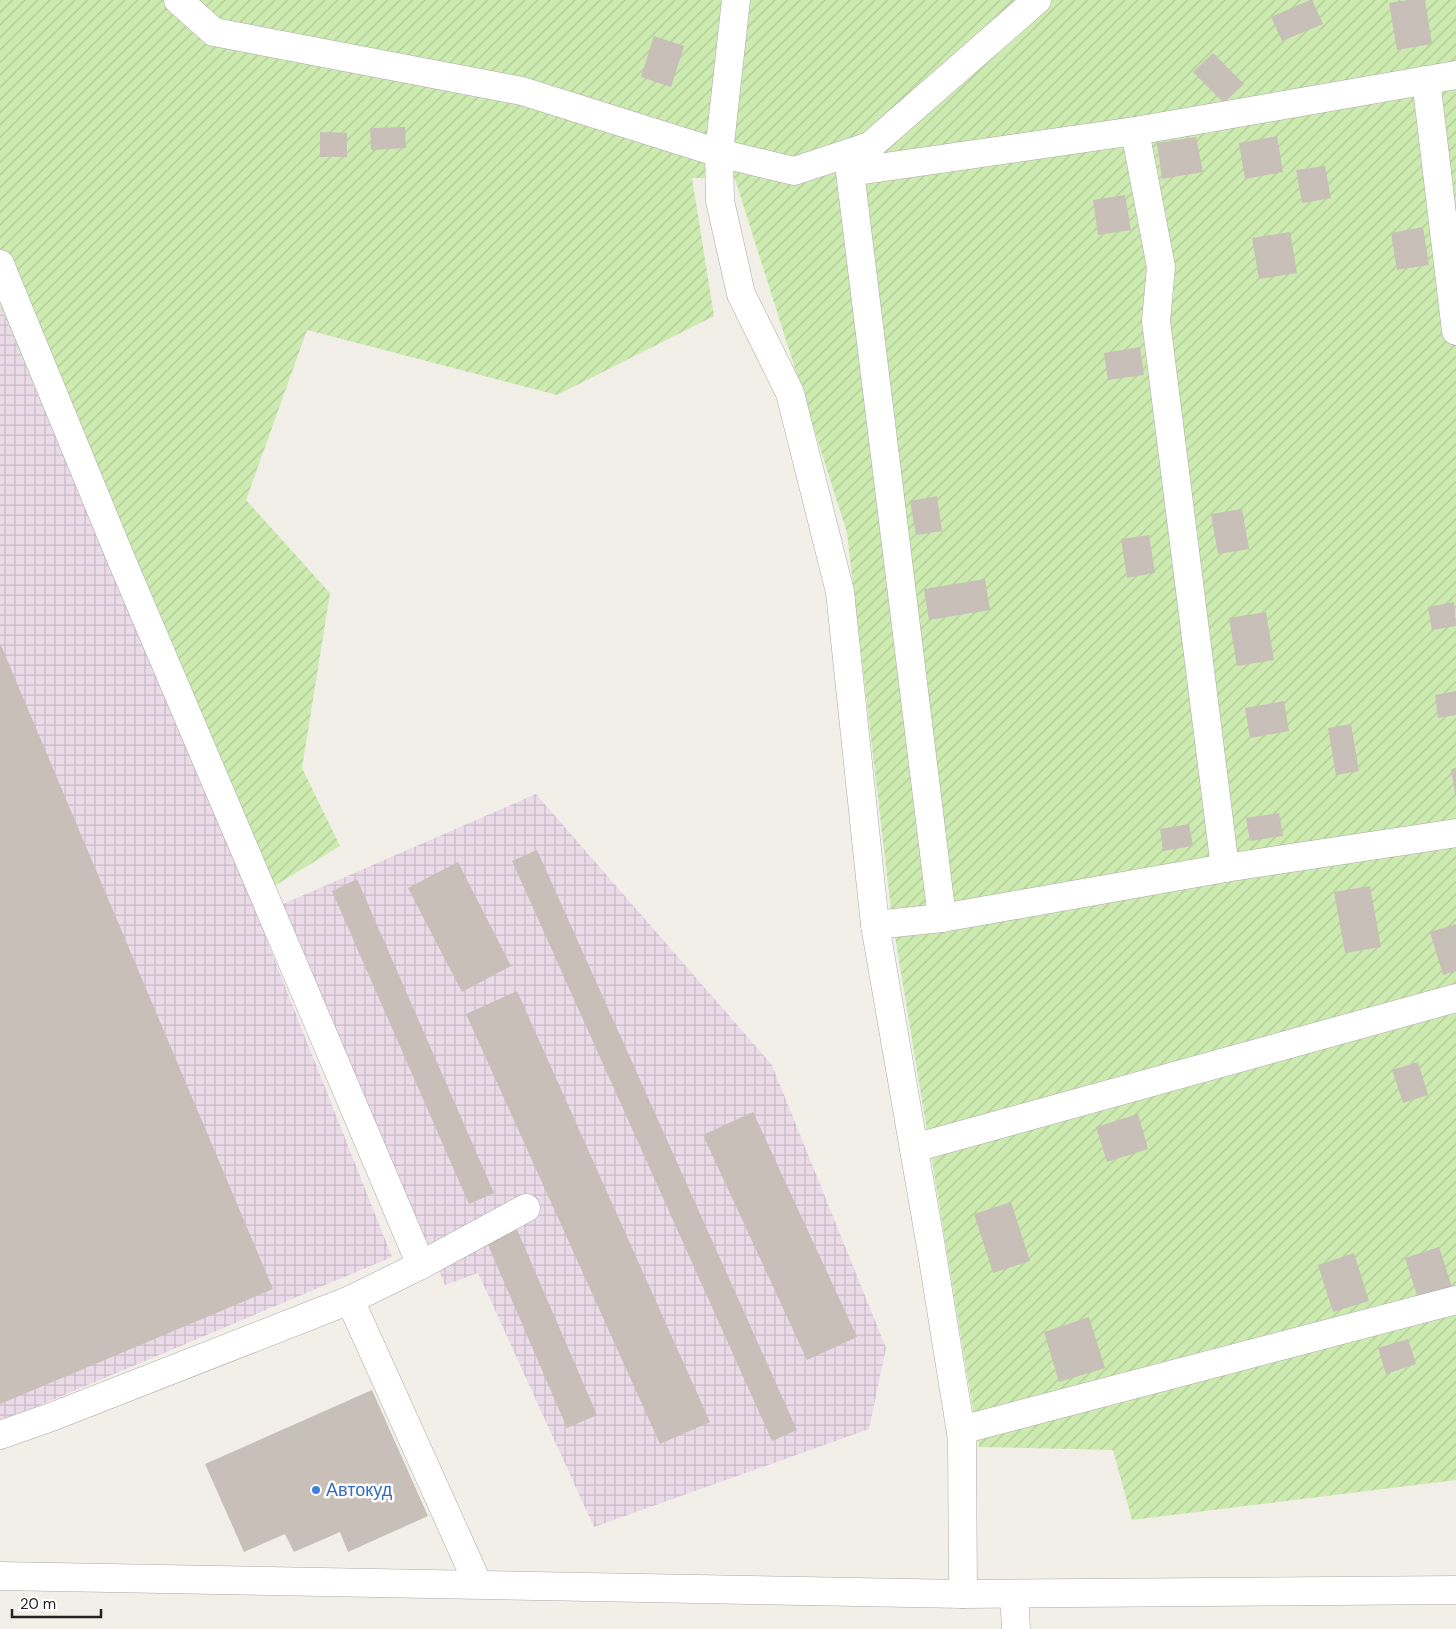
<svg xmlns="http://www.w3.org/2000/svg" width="1456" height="1629" font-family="'DM Sans',sans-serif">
	<defs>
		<pattern id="industrial-grid" width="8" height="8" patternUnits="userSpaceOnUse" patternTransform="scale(1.25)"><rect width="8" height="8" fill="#ebdbe8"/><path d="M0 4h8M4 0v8" fill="none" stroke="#c9bcc7"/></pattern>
		<pattern id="garden-furrows" width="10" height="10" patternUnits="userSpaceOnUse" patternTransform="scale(1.25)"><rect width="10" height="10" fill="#cdebb0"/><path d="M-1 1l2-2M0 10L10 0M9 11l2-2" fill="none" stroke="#b0c997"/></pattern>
	</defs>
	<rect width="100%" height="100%" fill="#f2efe9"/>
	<g fill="url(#industrial-grid)">
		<path d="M0,305l251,595 141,357 -392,165z"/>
		<path d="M536,794l236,271 114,283 -17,81 -275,98 -116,-254 -33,12 -162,-381z"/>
	</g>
	<path fill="url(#garden-furrows)" d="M0,0h1456v1480l-324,40 -19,-70 -134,-3 -87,-529 -45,-385 -112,-354 -43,-1 22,138 -157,79 -250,-65 -61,170 84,93 -28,175 38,78 -89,54 -251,-595z"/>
	<g fill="#c7bfb8">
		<path d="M1310,0h2l11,24 -41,17 -11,-24z"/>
		<path d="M1408,0h17l7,44 -35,6 -8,-47z"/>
		<path d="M654,36l30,10 -13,41 -30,-10z"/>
		<path d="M1213,53l31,31 -20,19 -31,-31z"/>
		<path d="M405,127l1,21 -35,2 -1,-22z"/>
		<path d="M320,132l27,1v24h-27z"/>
		<path d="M1277,136l6,36 -38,7 -6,-36z"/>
		<path d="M1196,137l7,35 -41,7 -5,-36z"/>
		<path d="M1325,166l6,32 -29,5 -6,-33z"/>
		<path d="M1125,195l6,35 -33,5 -5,-35z"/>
		<path d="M1423,227l6,38 -32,5 -6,-37z"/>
		<path d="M1290,232l7,41 -38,6 -7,-41z"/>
		<path d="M1140,347l4,28 -36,5 -4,-27z"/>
		<path d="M937,496l5,35 -26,4 -6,-34z"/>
		<path d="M1242,509l7,40 -31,5 -7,-40z"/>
		<path d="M1149,535l6,38 -28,5 -6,-39z"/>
		<path d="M985,579l5,31 -61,10 -5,-31z"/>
		<path d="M1454,602l2,24 -24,4 -4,-23z"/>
		<path d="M1266,612l8,48 -37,6 -8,-48z"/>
		<path d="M0,643l273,646 -273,115z"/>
		<path d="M1456,691v24l-18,3 -3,-23z"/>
		<path d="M1284,701l5,30 -39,7 -5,-30z"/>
		<path d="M1351,724l8,47 -23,4 -8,-47z"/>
		<path d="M1456,768v26h-1l-4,-25z"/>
		<path d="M1279,813l4,23 -33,5 -4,-23z"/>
		<path d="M1189,824l4,22 -30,5 -3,-22z"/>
		<path d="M537,850l260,580 -25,11 -260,-580z"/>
		<path d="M458,862l53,104 -49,26 -54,-104z"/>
		<path d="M357,879l137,314 -25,11 -137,-313z"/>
		<path d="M1370,886l11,61 -36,6 -11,-61z"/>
		<path d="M1456,924v47l-13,4 -13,-43z"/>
		<path d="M517,991l193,431 -50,22 -194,-430z"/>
		<path d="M1418,1062l10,33 -25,8 -11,-33z"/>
		<path d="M753,1112l104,225 -50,23 -104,-225z"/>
		<path d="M1138,1114l10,35 -41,13 -11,-35z"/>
		<path d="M1011,1202l19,59 -37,12 -19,-59z"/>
		<path d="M515,1225l82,190 -30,13 -82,-190z"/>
		<path d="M1439,1247l13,40 -34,11 -13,-40z"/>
		<path d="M1354,1253l15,48 -36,11 -15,-47z"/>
		<path d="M1089,1317l16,51 -46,14 -15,-50z"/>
		<path d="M1408,1339l8,25 -30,10 -8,-26z"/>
		<path d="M372,1390l56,126 -80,36 -8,-20 -46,20 -9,-18 -41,18 -39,-88z"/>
	</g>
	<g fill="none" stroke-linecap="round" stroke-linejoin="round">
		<defs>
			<g id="minor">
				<path d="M178,0l36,32 308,59 197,62 75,18 76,-25 167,-146"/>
				<path d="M736,0l-17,153 1,48 21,93 49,99 50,199 35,333 56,322 31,192 1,155"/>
				<path d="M1426,80l30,251"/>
				<path d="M1135,131l26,136 -5,54 69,547"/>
				<path d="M0,264l119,290 302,711"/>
				<path d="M942,918l-92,-746 285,-41 321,-56"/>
				<path d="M875,925l67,-7 283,-50 231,-35"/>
				<path d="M914,1148l542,-150"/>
				<path d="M961,1430l495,-130"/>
				<path d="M0,1435l54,-19 296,-116"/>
				<path d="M0,1576l963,18 493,-4"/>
				<path d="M478,1584l-128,-284 71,-35 105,-57"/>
				<path d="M1014,1594l2,35"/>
			</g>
		</defs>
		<use href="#minor" stroke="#a9a9a9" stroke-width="29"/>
		<use href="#minor" stroke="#fff" stroke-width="28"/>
	</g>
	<circle fill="#3f7fe0" stroke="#fff" stroke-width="2" cx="316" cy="1490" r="5"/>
	<g text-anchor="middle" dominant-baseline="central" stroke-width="5" stroke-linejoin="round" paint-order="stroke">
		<g font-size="18" fill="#366cbe" stroke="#fff" text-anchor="start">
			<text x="326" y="1490">Автокуд</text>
		</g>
	</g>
	<path d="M12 1609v8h89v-8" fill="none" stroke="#222222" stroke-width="2.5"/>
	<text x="20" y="1609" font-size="15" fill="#222222" stroke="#ffffff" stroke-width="4" paint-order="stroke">20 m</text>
</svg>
